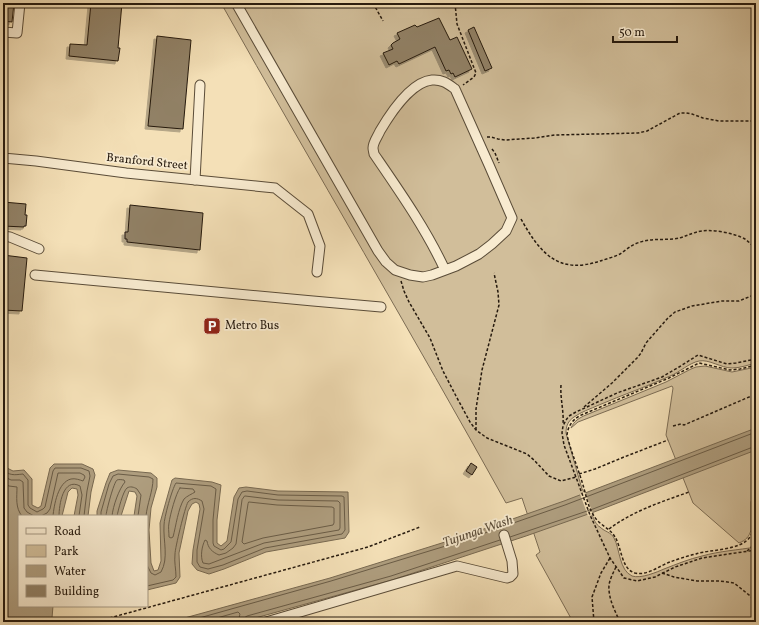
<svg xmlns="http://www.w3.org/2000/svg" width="759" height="625" font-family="Vollkorn,serif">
	<defs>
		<filter id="shadow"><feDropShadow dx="-3" dy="3" stdDeviation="0" flood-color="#0004"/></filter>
	</defs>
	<rect width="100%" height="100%" fill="#f4e0b7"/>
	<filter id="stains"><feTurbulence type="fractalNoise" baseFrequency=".005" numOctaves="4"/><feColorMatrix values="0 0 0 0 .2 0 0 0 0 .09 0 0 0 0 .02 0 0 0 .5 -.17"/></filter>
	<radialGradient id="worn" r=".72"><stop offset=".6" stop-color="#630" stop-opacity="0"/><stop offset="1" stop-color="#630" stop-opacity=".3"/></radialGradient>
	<g fill="#d1be9a" stroke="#7c6c54">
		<path d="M221,3h535v360c-8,2 -16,5 -24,5 -11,0 -23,-9 -33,-7 -10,2 -19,11 -29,15 -24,11 -48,19 -71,29 -9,4 -18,7 -25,12 -6,4 -8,9 -8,16l16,56 2,3h1l8,22 -1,1c2,4 4,10 8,12 5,5 11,5 14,11 6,11 5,32 18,38 9,3 25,-4 32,-7 13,-5 25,-10 38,-13 18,-5 36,-6 54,-9v75h-183l-37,-67 4,-3 -18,-54 -16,5c-93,-168 -191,-333 -285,-500z"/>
		<path d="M705,366l27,6 24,-5v126l-3,2 -2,7v28c-2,7 -5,10 -12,13l-46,-40 -27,-68 7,-47 -1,-2 -94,36 -7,6c3,-7 8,-10 15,-13l80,-33 25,-13 5,-2z"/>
	</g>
	<g fill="#ae9d7e" stroke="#786951">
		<path d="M756,428v22l-162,62 -68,24 -134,44 -151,42h-71l160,-44 131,-41 103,-36z"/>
		<path d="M3,461l4,7 6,3 11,-1 8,9v26l6,3 3,-2 9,-38 4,-4h28l11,5 2,6 -4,17 -3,24h-14l4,-21 -1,-6 -5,-1 -4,4 -6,24h-43v90h34l-1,12 -20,4h-29z"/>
		<path d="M118,470l33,3 6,5v9l-6,21 -2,22 2,33 3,8 4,-1 3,-9 -1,-38 12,-43 3,-2 37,4 9,3 -4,35v23l4,3 6,-5 7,-44 5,-9 7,-1 32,4 70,1 1,40 -4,6 -79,14 -42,17 -15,5 -12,-4 -5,-6 1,-14 7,-41 -1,-5 -3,-2 -4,2 -4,7 -9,42 1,24 -4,6 -29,7v-74h-13l3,-20 -2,-4 -6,-1 -8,25h-24v-5l9,-28 4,-10z"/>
	</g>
	<path fill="#f4e0b7" d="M585,492l8,22 -5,2 -8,-22z"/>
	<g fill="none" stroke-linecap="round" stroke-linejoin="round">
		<g stroke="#6a5c46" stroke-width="1">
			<path d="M3,469c6,7 11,6 20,5l5,6v25l2,3 7,4 6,-3 2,-2 8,-36 2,-3h26l8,3 1,5 -3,15 -3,25"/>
			<path d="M3,476l8,4h9l3,2 1,26 3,4 7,4"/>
			<path d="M3,483l6,3 8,1c0,10 -2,21 5,29"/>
			<path d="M180,488l13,1 2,3c-3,2 -8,4 -11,7 -6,10 -8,27 -11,38l-2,1 -2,-1c0,-5 -1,-10 0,-14 1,-8 7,-30 11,-35z"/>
			<path d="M245,496l33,4 60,1 2,2v25l-1,2 -75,13 -55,21 -6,-1c-3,-7 -1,-17 2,-23l2,1c1,7 5,11 12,14l7,-2 7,-5 3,-4 6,-44z"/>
			<path d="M249,502l28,3 55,2 2,1v15l-1,2 -70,13 -19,6 -2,-2 6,-38z"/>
			<path d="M41,516l6,-3 3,-4 8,-36h22l4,2 1,2 -2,4c-3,-1 -8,-3 -12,-2 -13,3 -17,26 -18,37"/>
			<path d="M59,516c0,-11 4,-39 21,-30l2,9 -3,21"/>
			<path d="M101,516v-4l8,-28 4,-8 5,-2 31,3 4,2c0,12 -6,25 -7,37"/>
			<path d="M106,516c0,-5 8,-34 11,-36 2,-1 6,0 7,0l1,2c-6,7 -12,24 -13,34"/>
			<path d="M117,516c1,-5 6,-25 10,-28 3,-2 7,-1 10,1l4,6 -3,21"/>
			<path d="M510,537l83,-28 160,-62h3"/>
			<path d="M147,565l4,8 4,2 6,-3c8,-14 2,-31 3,-47 0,-7 8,-36 12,-42l35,3 5,3 -3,31v23l1,3 7,4 3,-1 7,-7 7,-43 4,-7 5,-1 31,4 64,1 2,1 1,33 -3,4 -77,14 -42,17 -15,4 -8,-2 -3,-5v-12l7,-41 -2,-8c-5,-3 -9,-4 -14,1 -3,5 -13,46 -13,52 -1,8 1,15 1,23l-3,3 -26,6"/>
			<path d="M185,622l146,-41 131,-40 103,-36 191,-73"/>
			<path d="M203,622l35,-10 2,2 -2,8"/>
			<path d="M243,622l1,-4 3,-2 144,-40 109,-36"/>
		</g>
	</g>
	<g fill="#918166" stroke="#261a0e" filter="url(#shadow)">
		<path d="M3,3h11l-2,19 -9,-1z"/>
		<path d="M91,3h31l-4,45h2l-2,13 -49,-5 1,-12 17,1z"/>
		<path d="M439,18l11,22 7,-3 15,32 -17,8 -2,-4 -2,1 -2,-4 -3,1 -11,-24 -36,17 -2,-3 -8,4 -6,-12 10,-4 -2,-4 2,-2 7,-4 -3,-6 18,-8 2,2z"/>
		<path d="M474,27l18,41 -7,3 -17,-41z"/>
		<path d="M157,36l34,4 -8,89 -35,-3z"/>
		<path d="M3,202l23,2 -1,11h2l-1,11h-2v1l-21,-1z"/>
		<path d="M130,205l73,8 -3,37 -73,-8v-3h-2v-7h3z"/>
		<path d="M3,255l24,3 -5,53 -19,-1z"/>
		<path d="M471,463l6,4 -5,8 -6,-4z"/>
	</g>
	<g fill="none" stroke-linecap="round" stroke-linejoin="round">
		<defs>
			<g id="minor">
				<path d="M236,3l142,248 8,11 9,8 15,5 13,2 9,-2 24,-9 23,-12 13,-10 14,-13 6,-13 -23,-53 -34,-76c-7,-5 -13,-10 -23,-9 -21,2 -42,34 -52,51 -2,5 -7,11 -7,17 0,2 1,5 1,6 26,38 52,75 71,116"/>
				<path d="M3,32l14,1 3,-30"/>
				<path d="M3,158l33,3 90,12 149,15 33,26 12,32 -3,26"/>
				<path d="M195,180l5,-95"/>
				<path d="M3,236l7,1 29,12"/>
				<path d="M35,275l278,26 68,6"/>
				<path d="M266,622l191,-56 50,12 3,-1 3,-3 -1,-13 -8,-26"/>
			</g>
		</defs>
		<use href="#minor" stroke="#5a4c38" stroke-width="11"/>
		<g stroke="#261a0e" stroke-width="1.5" stroke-dasharray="3 2" stroke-linecap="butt">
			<path d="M373,3l10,18"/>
			<path d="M455,3l2,21 19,49 -2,4 -11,8"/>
			<path d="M487,137h4l7,2 7,1 29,-2 21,-3 83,-2 9,-2 33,-18h6l6,1 11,4 16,3h37"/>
			<path d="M492,149l3,4 4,10"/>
			<path d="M521,219c19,34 37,56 79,42 6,-2 14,-4 20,-7 5,-3 10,-8 15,-10 13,-6 26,-4 39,-5 9,-1 15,-5 23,-7 12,-4 37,1 48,7 4,3 8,7 11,10"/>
			<path d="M401,281l3,10 5,11 21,36 13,33 13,25 14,26 6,8 11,8 40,16 7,6 15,16 12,5 15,-4"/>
			<path d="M756,359l-20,4 -9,1 -29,-9 -19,12 -17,10 -45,16 -41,19 -7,4 -3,4 -3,6 -1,7 2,12 26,70 20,43 14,20 13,3 18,-4 20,-10 27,-9 54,-8"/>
			<path d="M756,365l-16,4 -10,1 -31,-7 -30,15 -90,38c-7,5 -11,10 -12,19 4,17 11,33 16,50 3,10 5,22 11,31 5,9 16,12 21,21 7,11 6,32 20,36 12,3 24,-7 35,-11 8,-3 17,-6 26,-8 15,-5 44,-3 54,-17 8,-12 -3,-30 6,-41"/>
			<path d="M561,385c-1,13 3,26 2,39"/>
			<path d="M584,407l28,-24 26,-26 3,-4 5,-10 22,-25 7,-6 17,-6 30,-5h17l17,-7"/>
			<path d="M673,426l8,-2 3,1 72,-31"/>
			<path d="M476,430v-21l6,-39 17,-65 -1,-13 -4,-19"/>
			<path d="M579,474l16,-5 29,-12 44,-17"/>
			<path d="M609,529c24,-18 52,-27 80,-37"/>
			<path d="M747,551l9,-8"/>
			<path d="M616,567c-3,6 -6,12 -7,18 -1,13 6,26 11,37"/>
			<path d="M662,573l12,4 23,4h23l14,2 20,16 2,4"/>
			<path d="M95,622l273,-75 52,-20"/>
			<path d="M594,622l-2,-25 9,-24 9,-15"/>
		</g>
		<use href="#minor" stroke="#f8ebd0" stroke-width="9"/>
	</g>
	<defs>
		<symbol id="parking-square" viewBox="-11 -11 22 22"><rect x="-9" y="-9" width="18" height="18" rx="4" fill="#8f2418" stroke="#f8ebd0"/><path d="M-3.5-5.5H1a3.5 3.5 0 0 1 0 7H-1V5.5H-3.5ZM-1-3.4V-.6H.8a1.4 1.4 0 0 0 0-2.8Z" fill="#fff"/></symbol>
	</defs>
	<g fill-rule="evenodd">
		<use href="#parking-square" x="202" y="316" width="20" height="20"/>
	</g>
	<g text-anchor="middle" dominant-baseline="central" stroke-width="3.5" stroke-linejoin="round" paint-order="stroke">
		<g font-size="12" fill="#261a0e" stroke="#f8ebd0">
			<text transform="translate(147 162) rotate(6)">Branford Street</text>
		</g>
		<g font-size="12" fill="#261a0e" stroke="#f8ebd0" text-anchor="start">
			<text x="225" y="326">Metro Bus</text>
		</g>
		<g font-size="13" font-style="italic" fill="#5c4e3b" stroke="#f8ebd0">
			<text transform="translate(478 532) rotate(-19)">Tujunga Wash</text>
		</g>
	</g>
	<rect width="759" height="625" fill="none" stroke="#f4e0b7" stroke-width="16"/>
	<rect x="4" y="4" width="751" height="617" fill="none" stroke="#261a0e" stroke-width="2"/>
	<rect x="8" y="8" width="743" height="609" fill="none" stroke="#261a0e"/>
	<rect x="18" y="515" width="130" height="92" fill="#f8ebd0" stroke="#a49782"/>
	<rect x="26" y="528" width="20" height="6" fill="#f8ebd0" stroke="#a49782"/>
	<text x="54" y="535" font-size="12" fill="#261a0e">Road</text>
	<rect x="26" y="545" width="20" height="12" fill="#d1be9a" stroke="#a49782"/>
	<text x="54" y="555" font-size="12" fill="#261a0e">Park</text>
	<rect x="26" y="565" width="20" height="12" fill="#ae9d7e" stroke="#a49782"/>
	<text x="54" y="575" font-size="12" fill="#261a0e">Water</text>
	<rect x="26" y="585" width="20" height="12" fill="#918166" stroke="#a49782"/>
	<text x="54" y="595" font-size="12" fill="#261a0e">Building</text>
	<path d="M613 36v6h64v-6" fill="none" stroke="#261a0e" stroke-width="2"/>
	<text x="619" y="36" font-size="12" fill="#261a0e" stroke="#f8ebd0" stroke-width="3" paint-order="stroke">50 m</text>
	<rect width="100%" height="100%" filter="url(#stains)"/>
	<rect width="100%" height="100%" fill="url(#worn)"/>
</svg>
